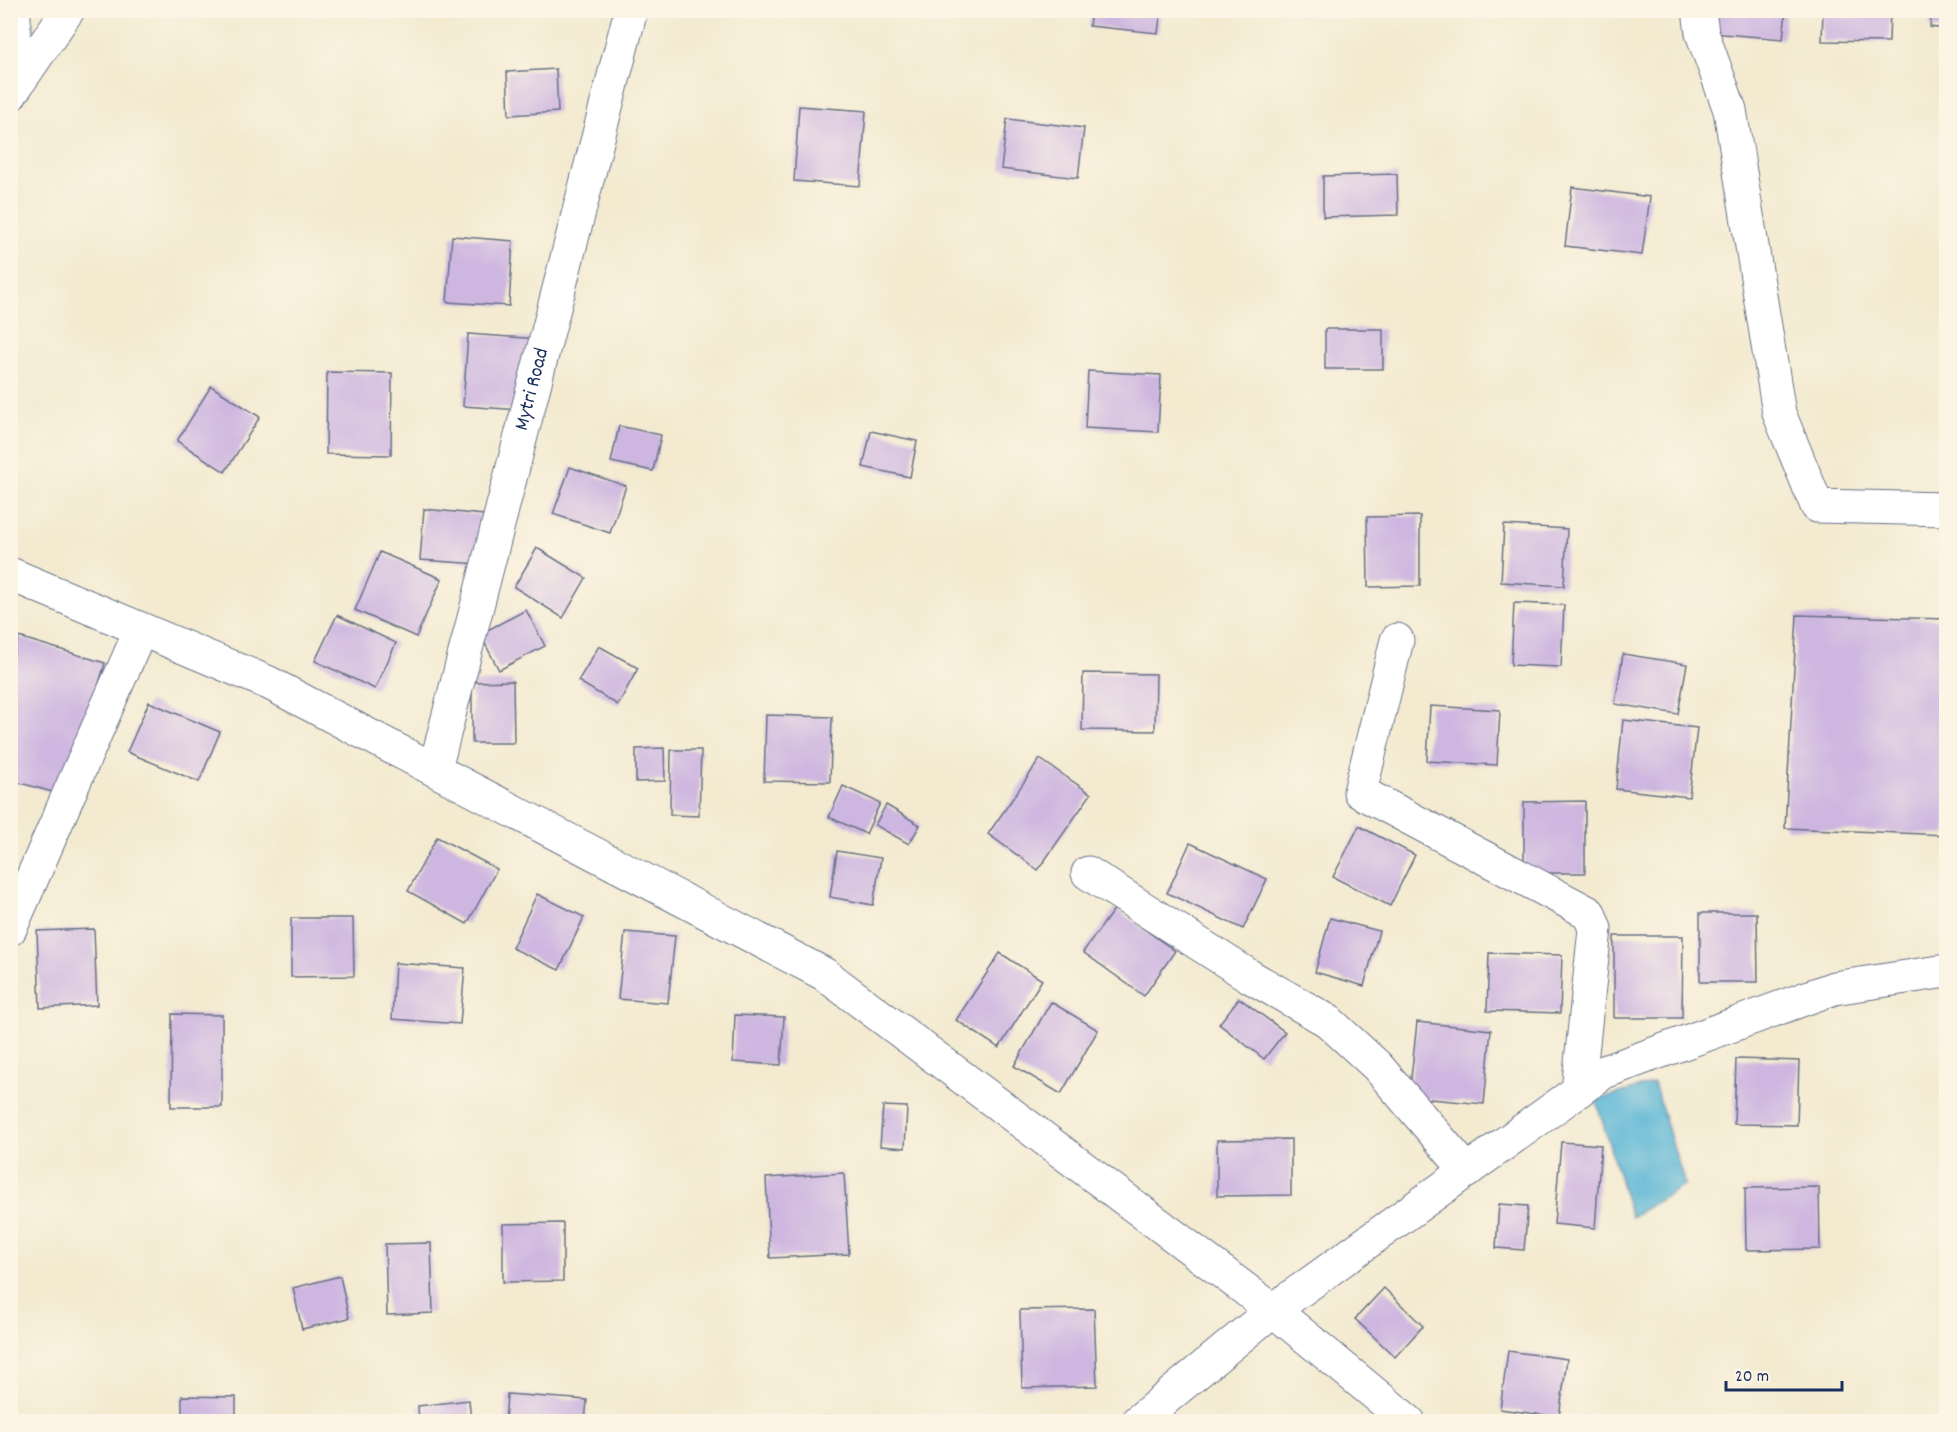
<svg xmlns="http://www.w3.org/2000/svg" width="1957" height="1432" font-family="Dekko,sans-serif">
	<rect width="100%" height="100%" fill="#fcf5e5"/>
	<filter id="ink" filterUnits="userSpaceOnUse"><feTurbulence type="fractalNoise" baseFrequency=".0167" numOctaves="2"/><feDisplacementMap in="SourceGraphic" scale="12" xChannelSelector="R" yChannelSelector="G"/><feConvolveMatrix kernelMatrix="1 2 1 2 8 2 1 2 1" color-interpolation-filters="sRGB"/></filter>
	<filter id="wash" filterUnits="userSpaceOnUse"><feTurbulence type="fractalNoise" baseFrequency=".008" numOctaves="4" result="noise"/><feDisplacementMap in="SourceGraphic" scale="24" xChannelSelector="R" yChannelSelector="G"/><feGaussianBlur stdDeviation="1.35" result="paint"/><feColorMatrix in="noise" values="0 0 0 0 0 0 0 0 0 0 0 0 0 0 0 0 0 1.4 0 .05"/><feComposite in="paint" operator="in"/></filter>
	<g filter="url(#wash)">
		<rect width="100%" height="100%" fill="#f3ead0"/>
		<path fill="#57b4d5" stroke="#39729a" stroke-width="1.5" d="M1654,1083l31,102 -54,32 -35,-117z"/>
		<g id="blocks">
			<g fill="#cdb6e0">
				<path d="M1091,10h70l-3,23 -69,-7z"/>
				<path d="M1714,10h72l-3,29 -71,-6z"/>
				<path d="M1823,10h67l-1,32 -67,-1z"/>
				<path d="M1932,10h14v19l-16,-2z"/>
				<path d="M556,69l2,43 -49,3 -2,-43z"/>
				<path d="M799,106l67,5 -6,75 -66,-5z"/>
				<path d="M1007,119l77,9 -6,50 -77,-9z"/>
				<path d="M1397,174l1,41 -75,2v-41z"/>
				<path d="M1572,187l78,10 -8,58 -77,-9z"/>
				<path d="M452,236l61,5 -4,65 -62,-4z"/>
				<rect x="1325" y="329" width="58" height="40"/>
				<path d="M468,334l71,5 -6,72 -70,-5z"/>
				<path d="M1088,371l73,4 -3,57 -73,-4z"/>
				<path d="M327,372l65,1 -1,82 -65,-1z"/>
				<path d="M211,386l49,31 -35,55 -48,-31z"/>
				<path d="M619,426l42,9 -8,36 -42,-9z"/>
				<path d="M871,431l46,10 -7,36 -47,-10z"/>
				<path d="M570,467l56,19 -16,47 -57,-19z"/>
				<path d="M424,509l60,6 -4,49 -60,-4z"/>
				<path d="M1420,516v70l-52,1 -1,-70z"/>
				<path d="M1504,525l63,4 -3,57 -63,-4z"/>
				<path d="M537,548l49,30 -23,40 -49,-31z"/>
				<path d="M380,552l62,27 -26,58 -61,-27z"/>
				<path d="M1514,603l50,2 -3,62 -50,-2z"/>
				<path d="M526,610l19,36 -46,24 -19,-36z"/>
				<path d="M337,615l59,28 -21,46 -60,-28z"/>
				<path d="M1797,615l149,4v216l-161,-7z"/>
				<path d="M19,637l86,26 -39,133 -56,-16v-114z"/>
				<path d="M599,646l39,22 -20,37 -40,-24z"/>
				<path d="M1623,654l64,10 -9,50 -63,-10z"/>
				<path d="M1083,673l73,1 -1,57 -73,-1z"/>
				<path d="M513,681l1,62h-42v-61z"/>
				<path d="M149,702l71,30 -21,50 -72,-30z"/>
				<path d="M1430,706l70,4 -3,55 -70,-4z"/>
				<path d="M766,715l66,2 -2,65 -66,-1z"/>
				<path d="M1623,720l74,8 -8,69 -73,-8z"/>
				<path d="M664,748l1,33 -29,1v-33z"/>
				<path d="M671,750h30l-2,66 -29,-1z"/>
				<path d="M1040,759l51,35 -53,76 -50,-36z"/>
				<path d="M843,786l37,17 -14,31 -37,-17z"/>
				<path d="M1585,801v72h-61v-71z"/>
				<path d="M886,805l34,20 -11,19 -34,-19z"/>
				<path d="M1359,826l56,29 -25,51 -57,-29z"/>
				<path d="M437,837l60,32 -30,55 -59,-33z"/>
				<path d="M1190,843l77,36 -24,50 -76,-36z"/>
				<path d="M837,851l44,7 -8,47 -43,-8z"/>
				<path d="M537,894l47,23 -25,53 -47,-22z"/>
				<path d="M1115,908l60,43 -31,45 -61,-44z"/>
				<path d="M1700,913h57l1,69h-58z"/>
				<path d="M291,918h62l1,58 -63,1z"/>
				<path d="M1330,918l49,13 -15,55 -49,-14z"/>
				<path d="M94,929l3,76 -57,3 -3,-77z"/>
				<path d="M625,932l50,4 -7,67 -50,-4z"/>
				<path d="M1614,936h69l-1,82h-68z"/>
				<path d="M1000,953l42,27 -43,68 -43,-28z"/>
				<path d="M1489,953l73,2 -2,58 -73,-2z"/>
				<path d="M395,963l70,5 -5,56 -68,-5z"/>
				<path d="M1239,998l46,34 -21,27 -45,-35z"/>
				<path d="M1051,1002l47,28 -37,64 -47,-28z"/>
				<path d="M172,1014l50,1v92h-51z"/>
				<path d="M735,1015l49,2 -3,48 -48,-3z"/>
				<path d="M1417,1022l74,8 -7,74 -75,-7z"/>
				<path d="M1736,1059l63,2 -2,64 -63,-1z"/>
				<path d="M883,1106l24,1 -2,41 -25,-2z"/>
				<path d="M1291,1139v56l-74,1v-56z"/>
				<path d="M1561,1142l40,3 -6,83 -41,-4z"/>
				<path d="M844,1173l5,81 -79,4 -4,-80z"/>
				<path d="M1819,1187l1,62 -74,1 -1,-62z"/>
				<path d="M1499,1204l29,2 -4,44 -28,-2z"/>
				<path d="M563,1223v58l-60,1v-58z"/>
				<path d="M431,1243l2,70 -46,2 -2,-71z"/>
				<path d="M340,1276l9,42 -47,11 -9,-41z"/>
				<path d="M1384,1288l39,38 -28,31 -40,-38z"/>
				<path d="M1094,1309l3,77 -75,2 -2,-78z"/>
				<path d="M1508,1351l59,8 -8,58 -59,-8z"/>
				<path d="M507,1394l80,6 -2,22h-80z"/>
				<path d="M182,1396l54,1v25h-54z"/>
				<path d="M469,1400l2,22h-52l-1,-16z"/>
				<path d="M857,1415l1,7h-62v-4z"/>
			</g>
		</g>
	</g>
	<g filter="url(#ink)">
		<use href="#blocks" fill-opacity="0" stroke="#677086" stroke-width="1.5"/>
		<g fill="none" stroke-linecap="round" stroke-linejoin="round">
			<defs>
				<g id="minor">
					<path d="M1699,10l3,23 28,77 49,303 38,93 129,3"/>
					<path d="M10,83l4,-5v-68"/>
					<path d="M10,95l58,-85"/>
					<path d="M10,574l259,109 555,291 449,336 136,112"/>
					<path d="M1397,640l-37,152 229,121 6,16 -17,162"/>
					<path id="s1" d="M435,769l196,-759"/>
					<path d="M1088,873l163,104 77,44 49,45 90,105"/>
					<path d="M10,929l131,-300"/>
					<path d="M1137,1422l136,-112 331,-238 230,-84 112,-17"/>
				</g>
			</defs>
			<use href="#minor" stroke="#677086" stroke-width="35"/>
			<use href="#minor" stroke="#fff" stroke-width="33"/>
		</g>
	</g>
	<g text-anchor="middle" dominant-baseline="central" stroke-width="5" stroke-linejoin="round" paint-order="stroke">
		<g font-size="21" fill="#1b2f5e" stroke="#fcf5e5">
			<text stroke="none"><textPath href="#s1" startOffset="392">Mytri Road</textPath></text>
		</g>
	</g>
	<rect width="1957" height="1432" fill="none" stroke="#fcf5e5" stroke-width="36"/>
	<path d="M1726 1381v9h116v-9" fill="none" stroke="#1b2f5e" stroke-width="3"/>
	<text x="1735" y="1381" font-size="18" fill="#1b2f5e" stroke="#fcf5e5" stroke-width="4.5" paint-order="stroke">20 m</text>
</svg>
